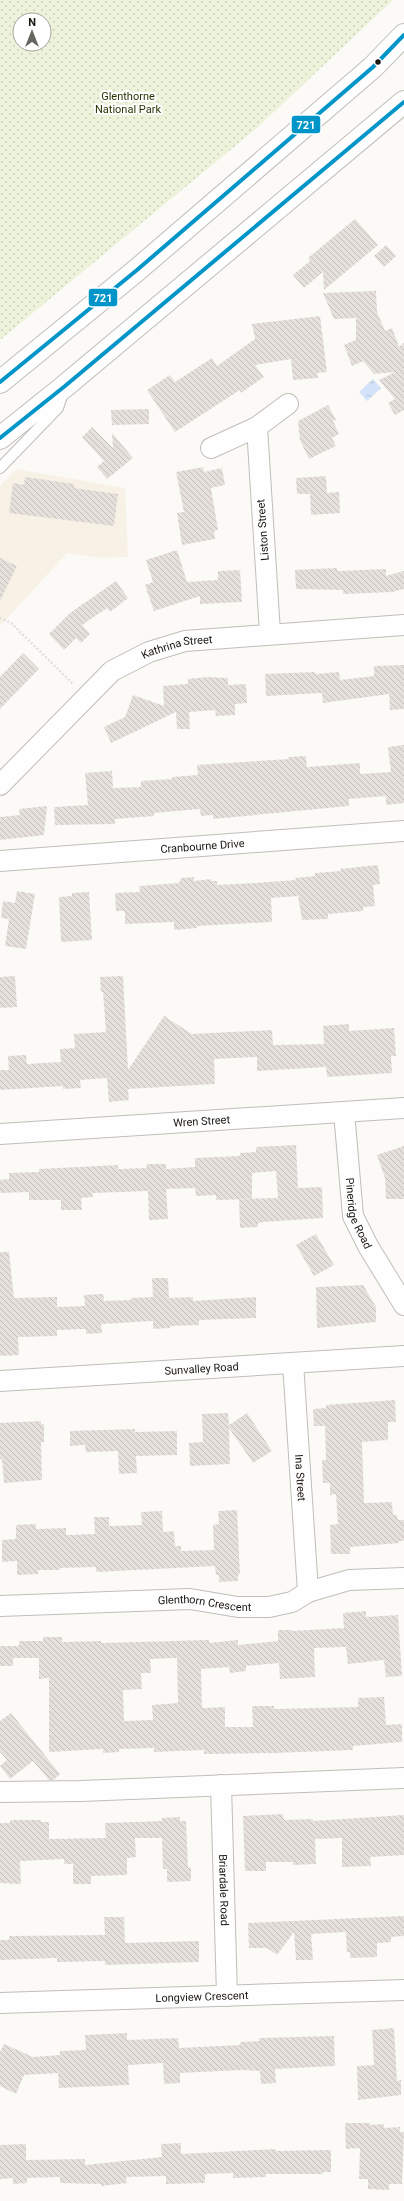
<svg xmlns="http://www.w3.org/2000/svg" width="404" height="2201" font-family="Roboto,sans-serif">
	<defs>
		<pattern id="grass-dots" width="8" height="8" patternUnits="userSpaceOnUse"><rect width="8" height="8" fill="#ecf3da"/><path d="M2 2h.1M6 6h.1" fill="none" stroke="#cad0ba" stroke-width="1.8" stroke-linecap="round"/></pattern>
		<pattern id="water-ripples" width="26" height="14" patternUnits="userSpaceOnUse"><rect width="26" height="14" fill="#d4e3fa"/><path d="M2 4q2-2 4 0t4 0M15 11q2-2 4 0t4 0" fill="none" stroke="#b5c2d5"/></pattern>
		<pattern id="building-back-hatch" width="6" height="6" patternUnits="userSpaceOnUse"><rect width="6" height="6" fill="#e6e0dc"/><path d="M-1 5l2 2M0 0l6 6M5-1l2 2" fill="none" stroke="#c5bfbc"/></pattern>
	</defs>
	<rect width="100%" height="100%" fill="#fcfaf7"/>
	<path fill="#f8f1e6" d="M16,469l109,19 3,69 -27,1 -34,-5 -67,73v-140z"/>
	<path fill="url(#grass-dots)" fill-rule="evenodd" d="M0,0h393l-135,127 -258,213zM20,20h24v24h-24z"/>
	<path fill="url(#water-ripples)" d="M373,379l8,9 -14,13 -8,-9z"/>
	<g fill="url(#building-back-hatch)" fill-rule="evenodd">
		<path d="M355,219l23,26 -54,45 -1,-18 -19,16 -11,-13 17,-14 -2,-3z"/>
		<path d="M386,245l10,11 -12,11 -10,-11z"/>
		<path d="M376,291l1,21 8,19 7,-3 7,19 5,-4v67l-9,5 -7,-12 7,-4 -16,-19 16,-8 -21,2 -11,-13 -11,5 -8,-21 12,-5v-22l-22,1 -11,-26z"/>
		<path d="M320,316l7,56 -10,1 1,5 -25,2 -2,-21 -36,6 9,12 -23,16 -1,-3 -65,42 -28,-42 23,-15 5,7 37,-24 5,8 38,-27 -3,-15z"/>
		<path d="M328,405l8,15 -3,1 6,13 -7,4 4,8 -27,13 -9,-19 -2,-19z"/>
		<path d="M149,409v15l-37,1 -1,-15z"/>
		<path d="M92,427l21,21 -1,-15 21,25 -26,21 -10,-12 7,-6 -22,-24z"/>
		<path d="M203,467l1,5 18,-4 3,17 -14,3 7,42 -4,1 1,8 -33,6 -5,-32 7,-1 -8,-40z"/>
		<path d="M326,476l1,17 12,-1 1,21 -29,2 -1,-21h-13l-1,-16z"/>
		<path d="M25,477l49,7v4l44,6 -4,32 -105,-13 4,-30 11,2z"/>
		<path d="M177,550l10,32 31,-2v-9l22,-1 2,32 -42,2v-8l-46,15 -9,-26 8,-3 -7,-22z"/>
		<path d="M0,558l17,8 -17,35z"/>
		<path d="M337,568v3l49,-2v7l18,-5v18l-12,3 -49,2v-4l-47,-1 -1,-19z"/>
		<path d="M116,581l12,17 -18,14 -3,-4 -25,17 8,9 -9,9 -5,-5 -12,12 -15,-16 21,-21z"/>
		<path d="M23,653l16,16 -39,40v-32z"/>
		<path d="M404,665v44l-14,1 -1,-16 -66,9 -1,-10 -56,3 -1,-22 50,-2v2l24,-2 1,8 34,-4v-10z"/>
		<path d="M208,677l20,1v7l18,-1 1,19 -12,1v11l-19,1 -1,-6 -26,2 1,17h-13l-1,-17 -65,31 -7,-16 21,-10 8,-22 31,11 -1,-20 25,-2v-5z"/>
		<path d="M404,745v58l-18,2v-9l-37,3v7l-136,13v-4l-12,1 -1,-7 -46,4v3l-39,3v5l-60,1 -1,-18 34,-2 -3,-32 27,-2 1,17 28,-1v-6l31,-2v-2l26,-2 -1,-10 92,-6 -1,-2 18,-1 1,11 53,-4v11l31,-2 -3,-25z"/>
		<path d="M47,806l-3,29 -44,5v-23l20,-2 -1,-6z"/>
		<path d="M378,865l2,19 -7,1 2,21 -12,1v4l-35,3v5l-26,1 -4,-24 -27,2 1,24 -75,4v2l-23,2v-8l-49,2v-13h-9l-1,-18 25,-1 -1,-6 40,-3 2,-5 13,-1v4l17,-2v2h6v4l38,-2 41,-3 -1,-2 20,-2v-3l26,-2 -1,-2z"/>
		<path d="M17,891l18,3 -9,55 -21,-3 4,-27 -8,-1 2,-17 12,2z"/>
		<path d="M89,892l3,48 -31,2 -2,-45 13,-1v-3z"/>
		<path d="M15,976l2,31 -17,1v-31z"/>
		<path d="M123,976l5,94 36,-54 28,18 80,-4 1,15 51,-1 -1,-18 26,-2v7l45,-3 2,28h-5l1,17 -65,4 -1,-10 -69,4v-14l-43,2 1,25 -87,5 1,11 -20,2 -2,-24 -27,2 1,8 -18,1v-3l-63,4v-20h9l-1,-14 18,-1 1,9 34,-2 -1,-13 15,-1 -1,-14 32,-2 -3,-40h-2l-1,-15z"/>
		<path d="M296,1145l2,43 24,-1 1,31 -60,4 -5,1v4l-18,1 -1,-29 39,-1 -2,-27 -24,2v26l-36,1v-5l-20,1 -1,-8 -29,1 2,30 -19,1 -1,-29 -56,2 1,4 -12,1 1,12h-21v-10h-32v-8l-29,1v-13l9,-1v-6l30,-1v-3l79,-4v4l29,-1 -1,-4h20v5l29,-2v-9l45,-2v-3l16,-1v-5z"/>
		<path d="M404,1146v53h-18l-1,-21 -8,-23z"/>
		<path d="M316,1234l18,31 -20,11 -18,-31z"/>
		<path d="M0,1252h9l5,46 43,-1v10l28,-1 -1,-11 19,-1 1,7 27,-1v-2l22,-1 -1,-19h16l1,20 24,-1v4l63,-4v21l-57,2v5l-29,1v2l-17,1v-8l-52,3 1,9 -16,1v-5l-29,1v6l-39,1 1,18 -19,1z"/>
		<path d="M363,1285l13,22v15l-59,6 -1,-41z"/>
		<path d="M395,1400l1,22h-8v18l-26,2 2,61 28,-1 1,13h4l1,5h6v21h-5v2l-49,4v7h-19l-1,-29 8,-1 -2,-30 -6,1v-12h-7l-1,-23h4l-1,-34h-11l-1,-17 13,-1v-3z"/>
		<path d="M228,1413l1,12 18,-12 25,38 -19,12 -24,-35 1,36 -40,2 -1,-23 14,-1 -1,-28z"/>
		<path d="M41,1421v3h3v18h-3l1,38 -38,3 -2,-24h-2v-36z"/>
		<path d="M135,1429v3l42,-1v24l-41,1 1,17 -18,1 -1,-23 -32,1 -1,-7 -15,1v-15z"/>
		<path d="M237,1510l3,64h-2v7l-19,1v-7h-3l-1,-9 -119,6v-5l-36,1v2h-22v4l-21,1v-14l-15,1v-22l14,-1v-14l20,-1v5l30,-1v7l29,-1 -1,-17h15v9l33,-1 -1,-13 21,-1 1,21 11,-1 1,15h6v5l33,-1 -1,-25 6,-1 -1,-13z"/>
		<path d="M366,1611v6l32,-2 4,61 -16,1 -2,-17 -36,4 -2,-17 -32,1 1,29 -35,2 -1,-16 -33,3v5l-16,2 -1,-6 -28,2 1,39 23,-1v20h28l-1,-21h22v3l84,-2v-9l26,-1 2,28 16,-1v18l-49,4v4l-78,3 -71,1v-4l-50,2v-4l-35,1v3l-16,1v-4l-54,3v-74l-10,1v-21h-26v8h-13v-20h19v-5h24v-4h19v5l39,-1v2l108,-3v3l29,-3v5l40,-4v-11h14v1l52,-3 -1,-15zM177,1658l1,45 -26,2 1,15 -29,1 -1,-31 19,-1 -1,-16h10l-1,-14z"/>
		<path d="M11,1713l49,61 -7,6h-4l-16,-19 -23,18 -10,-13 7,-6 -7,-8v-31z"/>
		<path d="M283,1814l1,6 29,-1v2l91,-6v40l-34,2 1,9 -29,1v-29l-27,1 1,25 -23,1v-3h-27v9h-21l-2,-55z"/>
		<path d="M180,1817v4h6l2,47h3v13l-24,1v-13h-4l-1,-31h-27l1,19 -9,1v17l-36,1v8h-18v-20h-9v-5l-44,2 1,23 -21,-1v-60h10v-3h31v2h8v17l57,-1 -1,-15 57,-2v-3z"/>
		<path d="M404,1916v20l-13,1v5l-14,1v14l-27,1v-6h-3l-1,-20 -35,2 2,26h-17l-2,-28 -17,23 -10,-7h-18l-1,-25z"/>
		<path d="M104,1917h20l1,26 74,-2v21l-94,3v-4l-48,1v-4l-57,2v-20h9v-4l96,-1z"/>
		<path d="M394,2028l3,53 4,-1v15l-43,5 -1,-34 17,-1 -2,-35z"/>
		<path d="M127,2033v7l51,-2 1,10 61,-3v-3l19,-1v-3l75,-2 1,30 -60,3 1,14 -15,1 -1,-13 -19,-1 -61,3v10l-16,1 -1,-21 -35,2 1,20 -70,3 -1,-15 -34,2 -8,19 -16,-8v-34l4,-8 29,13 27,-2v-4l26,-1 -1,-15z"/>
		<path d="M345,2123h25v2l14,-1v4l16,-1v5h4l-2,52h-13v6l-21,-1v-10h-9l1,-31 -14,1z"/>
		<path d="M181,2143v11l95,-5v2l55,-1v22h-8v2h-57v3l-33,1v-5l-28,1v9l-39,1v-8l-40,1 1,6 -26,3v-2l-41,-1v-6l-33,1v5l-14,1v-6l-13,1v-34l26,-1v16l59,-1v6l77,-8 -1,-13z"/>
	</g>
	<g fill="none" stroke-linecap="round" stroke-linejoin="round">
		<defs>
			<path id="service" d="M0,468l58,-60 5,-15"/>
			<g id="minor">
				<path d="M211,448l46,-21"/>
				<path d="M270,633l-13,-206 31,-23"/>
				<path id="s1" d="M0,785l112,-114 37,-19 36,-11 219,-16"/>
				<path id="s2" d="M0,861l404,-30"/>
				<path id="s3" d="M344,1112l9,104 15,30 36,59"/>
				<path id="s4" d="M0,1134l404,-26"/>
				<path id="s5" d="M293,1363l15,229"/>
				<path id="s6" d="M0,1381l404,-25"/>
				<path id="s7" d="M0,1606l190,-7 48,8h31l23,-5 16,-10 41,-12 55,-2"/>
				<path id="s8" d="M221,1785l6,211"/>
				<path d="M0,1792l81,-1 323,-13"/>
				<path id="s9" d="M0,2003l404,-13"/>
			</g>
			<g id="trunk">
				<path d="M0,382l137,-112 236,-203 31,-32"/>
				<path d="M0,438l65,-52 339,-284"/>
			</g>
		</defs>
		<use href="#service" stroke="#c1beb9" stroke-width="12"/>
		<use href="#minor" stroke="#c1beb9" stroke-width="22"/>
		<use href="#trunk" stroke="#c1beb9" stroke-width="24"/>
		<path stroke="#e0dfde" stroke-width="2.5" stroke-dasharray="2 2" stroke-linecap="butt" d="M0,618l11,5 62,61"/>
		<use href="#service" stroke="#fffefe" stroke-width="10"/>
		<use href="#minor" stroke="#fffefe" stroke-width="20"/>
		<use href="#trunk" stroke="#fffefe" stroke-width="22"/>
		<defs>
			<g id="bus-1">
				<path d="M0,382l137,-112 236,-203 31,-32"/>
				<path d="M0,438l65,-52 339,-284"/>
			</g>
		</defs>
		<use href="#bus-1" stroke="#fff" stroke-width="7"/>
		<use href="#bus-1" stroke="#0095c8" stroke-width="4"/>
	</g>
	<circle fill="#1a1610" stroke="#fff" stroke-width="1.5" cx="378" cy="62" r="3.5"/>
	<g text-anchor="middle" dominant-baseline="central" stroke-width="4" stroke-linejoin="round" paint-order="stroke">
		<g font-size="11" fill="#293604" stroke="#fff">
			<text x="128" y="96">Glenthorne<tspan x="128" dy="13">National Park</tspan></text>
		</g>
		<g font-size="11" fill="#1a1610" stroke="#fff">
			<text transform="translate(263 530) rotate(-94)">Liston Street</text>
			<text stroke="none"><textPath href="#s1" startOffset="230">Kathrina Street</textPath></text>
			<text stroke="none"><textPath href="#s2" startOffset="203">Cranbourne Drive</textPath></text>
			<text stroke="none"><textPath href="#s4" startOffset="202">Wren Street</textPath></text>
			<text stroke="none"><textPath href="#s3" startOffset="103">Pineridge Road</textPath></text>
			<text stroke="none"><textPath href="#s6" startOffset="202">Sunvalley Road</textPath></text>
			<text stroke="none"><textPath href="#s5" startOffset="115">Ina Street</textPath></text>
			<text stroke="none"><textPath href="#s7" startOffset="205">Glenthorn Crescent</textPath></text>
			<text stroke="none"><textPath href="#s8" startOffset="105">Briardale Road</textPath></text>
			<text stroke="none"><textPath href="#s9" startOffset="202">Longview Crescent</textPath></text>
		</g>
	</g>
	<g stroke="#fff" stroke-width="1.5">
		<rect x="291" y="115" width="30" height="19" rx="4" fill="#0095c8"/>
		<rect x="88" y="288" width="30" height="19" rx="4" fill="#0095c8"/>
	</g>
	<g font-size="11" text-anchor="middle" font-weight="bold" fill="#fff">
		<text x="306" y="129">721</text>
		<text x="103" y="302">721</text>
	</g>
	<g transform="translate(32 32)"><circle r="19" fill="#ffffff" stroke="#a3a29f"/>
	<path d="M0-3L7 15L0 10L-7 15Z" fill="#696661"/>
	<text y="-6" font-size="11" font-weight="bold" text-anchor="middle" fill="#1a1610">N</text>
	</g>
</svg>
